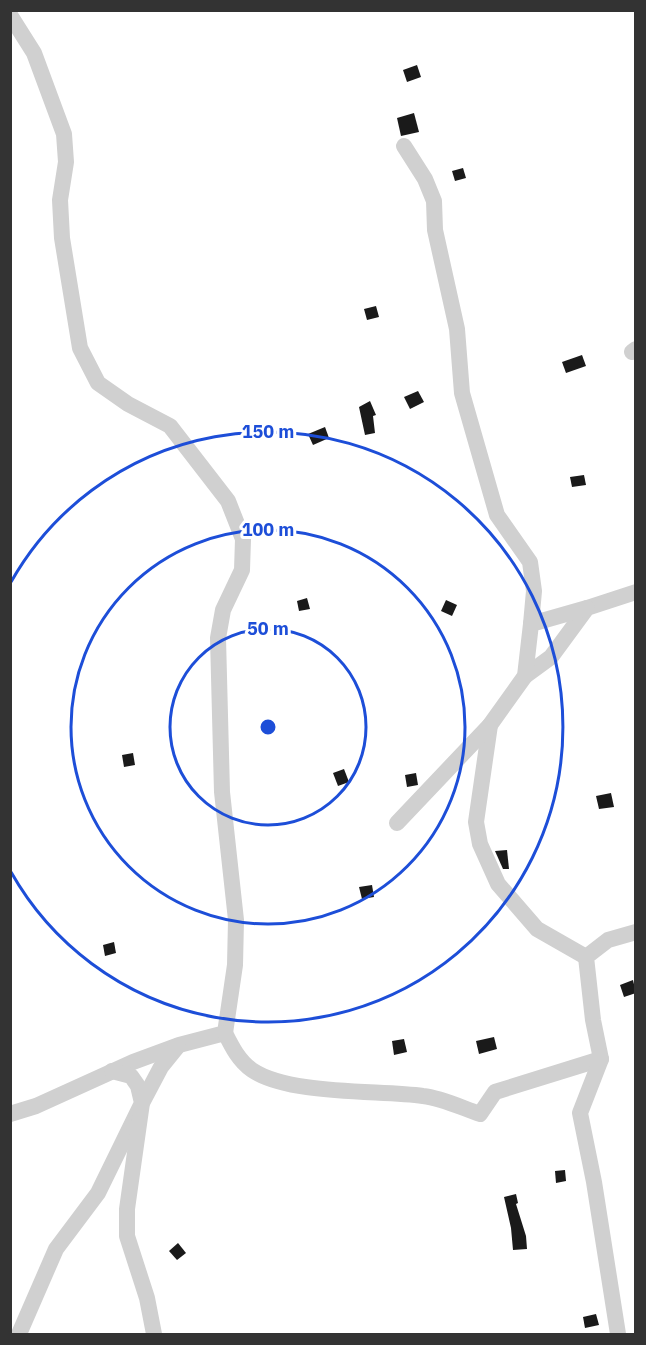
<svg xmlns="http://www.w3.org/2000/svg" width="646" height="1345" font-family="'IBM Plex Sans',sans-serif">
	<rect width="100%" height="100%" fill="#fff"/>
	<g fill="#1a1a1a">
		<path d="M417,65l4,12 -14,5 -4,-12z"/>
		<path d="M414,113l5,19 -18,4 -4,-18z"/>
		<path d="M463,168l3,10 -11,3 -3,-10z"/>
		<path d="M376,306l3,11 -12,3 -3,-11z"/>
		<path d="M582,355l4,11 -20,7 -4,-11z"/>
		<path d="M418,391l6,11 -14,7 -6,-12z"/>
		<path d="M370,401l6,14 -3,1 2,17 -10,2 -6,-28z"/>
		<path d="M325,427l4,11 -16,7 -5,-11z"/>
		<path d="M584,475l2,10 -14,2 -2,-10z"/>
		<path d="M307,598l3,11 -11,2 -2,-10z"/>
		<path d="M446,600l11,5 -5,11 -11,-5z"/>
		<path d="M133,753l2,12 -11,2 -2,-12z"/>
		<path d="M344,769l5,13 -11,4 -5,-13z"/>
		<path d="M416,773l2,12 -11,2 -2,-12z"/>
		<path d="M611,793l3,14 -15,2 -3,-13z"/>
		<path d="M507,850l2,19h-6l-8,-18z"/>
		<path d="M372,885l2,12 -12,2 -3,-12z"/>
		<path d="M114,942l2,11 -11,3 -2,-11z"/>
		<path d="M633,980l3,13 -12,4 -4,-12z"/>
		<path d="M494,1037l3,12 -18,5 -3,-13z"/>
		<path d="M404,1039l3,13 -13,3 -2,-14z"/>
		<path d="M565,1170l1,11 -10,2 -1,-12z"/>
		<path d="M516,1194l2,9 -2,1 10,32 1,13 -14,1 -2,-22 -7,-31z"/>
		<path d="M178,1243l8,10 -9,7 -8,-9z"/>
		<path d="M596,1314l3,11 -14,3 -2,-11z"/>
	</g>
	<g fill="none" stroke-linecap="round" stroke-linejoin="round">
		<g stroke="#d0d0d0" stroke-width="16">
			<path d="M10,15l24,38 30,81 2,28 -6,38 2,38 18,110 18,35 30,21 42,22 58,75 15,38 -1,31 -19,40 -5,28 4,154 14,128 -1,45 -10,68 -46,12 -46,17 -97,44 -26,8"/>
			<path d="M404,146l21,33 9,22 1,29 22,99 5,64 35,122 33,47 4,29 -3,33"/>
			<path d="M632,352l4,-3"/>
			<path d="M525,676l26,-19 36,-49 49,-16"/>
			<path d="M490,725l-14,97 4,22 18,40 39,45 49,28"/>
			<path d="M397,823l93,-98 35,-49 6,-52 56,-16"/>
			<path d="M225,1033c7,14 14,28 27,37 37,25 126,20 171,26 19,2 39,12 57,18l15,-22 106,-33"/>
			<path d="M19,1334l37,-85 42,-56 44,-90 -4,-17 -7,-10 -19,-5"/>
			<path d="M154,1334l-7,-36 -20,-62v-27l15,-106 19,-36 17,-21"/>
			<path d="M618,1334l-24,-152 -14,-69 21,-54 -8,-39 -7,-63 22,-17 28,-8"/>
		</g>
	</g>
	<g fill="none" stroke="#1d4ed8" stroke-width="3">
		<circle cx="268" cy="727" r="98"/>
		<circle cx="268" cy="727" r="197"/>
		<path d="M11 582A295 295 0 1 1 11 872"/>
	</g>
	<circle cx="268" cy="727" r="9" fill="#1d4ed8" stroke="#fff" stroke-width="3"/>
	<g font-size="18" text-anchor="middle" font-weight="bold" fill="#1d4ed8" stroke="#fff" stroke-width="6" stroke-linejoin="round" paint-order="stroke">
		<text x="268" y="438">150 m</text>
		<text x="268" y="536">100 m</text>
		<text x="268" y="635">50 m</text>
	</g>
	<rect width="646" height="1345" fill="none" stroke="#333333" stroke-width="24"/>
</svg>
